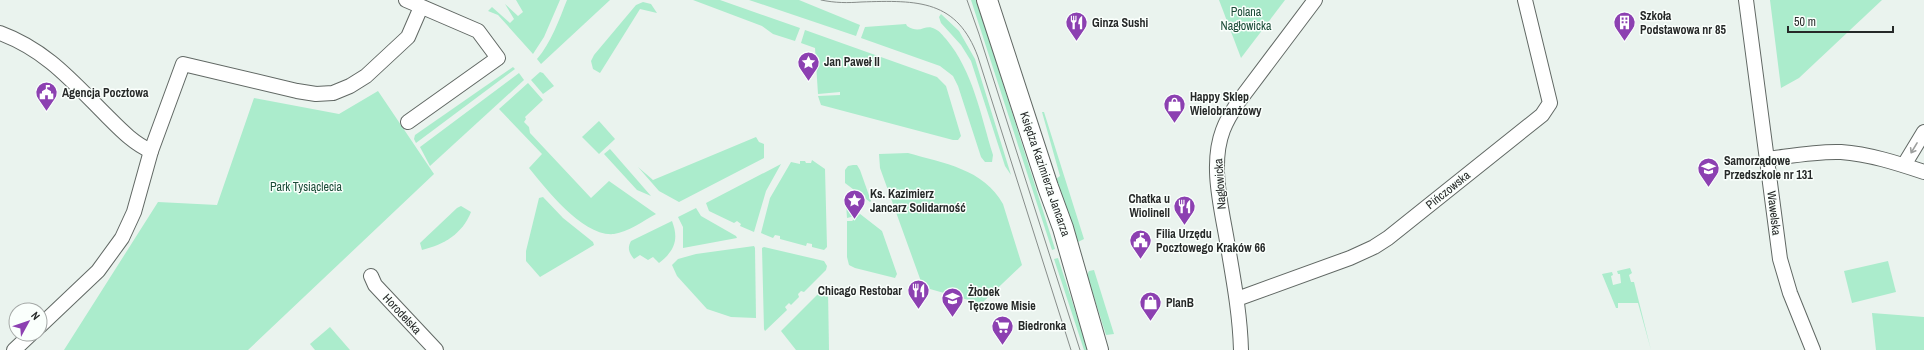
<svg xmlns="http://www.w3.org/2000/svg" width="1924" height="350" font-family="'Archivo Narrow',sans-serif">
	<rect width="100%" height="100%" fill="#eaf3ee"/>
	<g fill="#abeccc">
		<path d="M516,0h44l-16,37 -11,17 -35,-39 -10,-4 4,-4 18,16 4,-4 -9,-15 13,12 5,-4z"/>
		<path d="M567,0h43l-69,64 -4,-5c14,-16 22,-39 30,-59z"/>
		<path d="M693,0h27l80,28 -5,13 -22,-7 -11,-8z"/>
		<path d="M749,0h50l61,25 -4,11z"/>
		<path d="M971,0h5l7,20 72,229 -3,1z"/>
		<path d="M1219,0h66l-44,58z"/>
		<path d="M1770,0h112l-83,78 -18,10z"/>
		<path d="M643,2l8,2 6,9 -17,-4 -40,64 -7,-4 -2,-8 3,-6 42,-50z"/>
		<path d="M941,14l18,17 16,28 36,116 -6,-9 -34,-105 -10,-16 -20,-22 -2,-6z"/>
		<path d="M906,24l1,2c14,9 18,-3 28,3 5,2 8,7 11,10 27,32 35,77 47,116l-1,7h-7l-4,-5 -23,-71 -5,-10 -13,-10 -79,-28 4,-11z"/>
		<path d="M805,30l132,47 9,9 15,50 -3,4h-5l-132,-35 -3,-9 22,-1v-3l-22,2 -3,-46 -14,-5z"/>
		<path d="M513,67l2,2 -99,74 -2,-4 1,-4z"/>
		<path d="M540,72l3,1 11,13 -11,8 -12,-14z"/>
		<path d="M519,73l5,7 -94,86 -10,-19z"/>
		<path d="M528,83l15,17 -18,17 1,2 -2,3 5,5 1,6 61,65 18,-17 47,33c-13,7 -28,18 -42,20 -31,3 -67,-44 -85,-66l13,-14 -43,-45z"/>
		<path d="M378,91l56,83 -186,176h-184l94,-148 59,3 37,-107 85,16z"/>
		<path d="M1042,112h2l40,127 -8,4 -20,-64 4,-3z"/>
		<path d="M599,121l16,18 -16,15 -17,-17z"/>
		<path d="M756,137l3,5 5,2v14l-85,44 -20,-11 -21,-24 15,13z"/>
		<path d="M610,149l41,47 -14,-6 -33,-36z"/>
		<path d="M908,153c35,10 76,16 95,51l19,61 -39,37 -4,1 -56,-16 -43,-119 -1,-14z"/>
		<path d="M812,160l13,9 2,78 -3,3 -12,-3v-3l-5,-1 -1,3 -26,-7v-3l-5,-1 -2,3 -12,-5 9,-35 21,-36 9,2v-3h5l1,2h5z"/>
		<path d="M781,164l-15,27 -12,41 -14,-6 1,-2 -4,-3 -3,2 -25,-12 -3,-8z"/>
		<path d="M853,165h4l3,5 11,31 -1,1 -25,-19v-13l3,-4z"/>
		<path d="M543,197l20,21 30,24 1,3 -54,32 -14,-16v-10l13,-53z"/>
		<path d="M846,203l36,28 15,43 -2,4 -40,-10 -6,-3 -2,-8v-36h5l8,-7 -2,-1 -3,3 -8,2z"/>
		<path d="M461,206l10,6c-9,22 -26,32 -49,38l-2,-7 37,-35z"/>
		<path d="M696,208l5,8 35,20 1,2 -54,10v-21l-5,-10z"/>
		<path d="M672,221c7,18 3,30 -13,42l-6,-6 -5,3 -8,-5 -6,4c-5,-6 -7,-11 -3,-18z"/>
		<path d="M754,246l1,2 1,70 -25,-1 -24,-8 -30,-33 -5,-11 6,-6 18,-5z"/>
		<path d="M764,247l60,14 3,5 -1,4 -22,22 -3,-1 -3,3 1,3 -8,8 -2,-2 -4,4 2,3 -22,21 -1,-2 -2,-81z"/>
		<path d="M1058,258l30,92h-4l-30,-91z"/>
		<path d="M1888,261l8,31 -44,11 -8,-32z"/>
		<path d="M1630,268l2,5 -3,2 2,7h3l17,68 -13,-47h-20v5h-2l-14,-34 10,-2 1,3 -2,1 2,9 8,-2 -1,-9h-2l-1,-3z"/>
		<path d="M1094,270l20,64 -8,1 -19,-60 2,-4z"/>
		<path d="M825,287l3,3 1,60h-33l-15,-19z"/>
		<path d="M1872,313l52,4v33h-48z"/>
		<path d="M330,327l20,23h-35l-5,-6z"/>
	</g>
	<g fill="none" stroke-linecap="round" stroke-linejoin="round">
		<defs>
			<g id="street">
				<path d="M406,0l72,31 20,27 -90,64"/>
				<path d="M1746,0l34,259 10,34 23,57"/>
				<path d="M0,33c46,17 72,48 106,82 14,14 27,28 45,36"/>
				<path d="M1767,159c24,-3 49,-8 74,-7 28,2 56,11 83,20"/>
				<path d="M1904,165l20,-33"/>
				<path d="M371,276l4,9 61,65"/>
				<path d="M1237,299l113,-41 24,-11 14,-9 154,-123 8,-12 -25,-103"/>
				<path d="M40,326l58,-55 24,-33 12,-26 17,-61 32,-87 114,27 19,3 17,-1 17,-7 16,-10 42,-39 13,-30"/>
				<path d="M14,350l17,-16"/>
				<path d="M1241,350c-1,-37 -8,-73 -14,-109 -6,-35 -17,-77 -4,-111 4,-11 10,-20 16,-29l76,-101"/>
			</g>
			<path id="secondary" d="M987,0l61,187 15,41 35,122"/>
		</defs>
		<use href="#street" stroke="#616864" stroke-width="16"/>
		<use href="#secondary" stroke="#616864" stroke-width="22"/>
		<use href="#street" stroke="#fff" stroke-width="14"/>
		<use href="#secondary" stroke="#fff" stroke-width="20"/>
		<g stroke="#878d8a" stroke-width="1">
			<path d="M821,0c14,3 27,3 40,2 58,-2 96,-2 117,55l93,293"/>
			<path d="M967,0l12,34 101,316"/>
		</g>
	</g>
	<defs><path id="oneway-shaft" d="M-6 0H5M1.5-3L5.5 0L1.5 3" fill="none" stroke-width="1.6" stroke-linecap="round" stroke-linejoin="round"/></defs>
	<use stroke="#9d9f9e" href="#oneway-shaft" transform="translate(1914 148) rotate(121)"/>
	<defs>
		<symbol id="restaurant-pin" viewBox="-11 -11 22 30"><path d="M0 17L-7.5 6A9.5 9.5 0 1 1 7.5 6Z" fill="#8c40b1" stroke="#fafffc"/><path d="M-5-6h1v4h1v-4h1v4h1v-4h1v5L-1.5 .5V6h-2V.5L-5-1ZM5-6V6H3V1.5H1.5Q1.5-4 5-6Z" fill="#fff"/></symbol>
		<symbol id="building-pin" viewBox="-11 -11 22 30"><path d="M0 17L-7.5 6A9.5 9.5 0 1 1 7.5 6Z" fill="#8c40b1" stroke="#fafffc"/><path d="M-4-6H4V6H1V3H-1V6H-4ZM-2.5-4.3h1.7v1.8h-1.7ZM.8-4.3h1.7v1.8H.8ZM-2.5-1h1.7V.8h-1.7ZM.8-1h1.7V.8H.8Z" fill="#fff"/></symbol>
		<symbol id="sight-pin" viewBox="-11 -11 22 30"><path d="M0 17L-7.5 6A9.5 9.5 0 1 1 7.5 6Z" fill="#8c40b1" stroke="#fafffc"/><path d="M0-6L1.8-2.2L6-1.7L2.9 1.2L3.7 5.4L0 3.3L-3.7 5.4L-2.9 1.2L-6-1.7L-1.8-2.2Z" fill="#fff"/></symbol>
		<symbol id="civic-pin" viewBox="-11 -11 22 30"><path d="M0 17L-7.5 6A9.5 9.5 0 1 1 7.5 6Z" fill="#8c40b1" stroke="#fafffc"/><path d="M-.6-6.5H3V-4.5H.6V-3L4-1V1h2V6H-6V1h2V-1L-.6-3ZM-1.2 2.5V6h2.4V2.5Z" fill="#fff"/></symbol>
		<symbol id="shop-pin" viewBox="-11 -11 22 30"><path d="M0 17L-7.5 6A9.5 9.5 0 1 1 7.5 6Z" fill="#8c40b1" stroke="#fafffc"/><path d="M-5-2.5h2.3a2.7 3.5 0 0 1 5.4 0H5L5.5 6h-11ZM-1.5-2.5h3a1.5 2.3 0 0 0-3 0Z" fill="#fff"/></symbol>
		<symbol id="school-pin" viewBox="-11 -11 22 30"><path d="M0 17L-7.5 6A9.5 9.5 0 1 1 7.5 6Z" fill="#8c40b1" stroke="#fafffc"/><path d="M0-5L7-2L0 1L-7-2ZM-4 1L0 2.5L4 1V4Q0 6-4 4Z" fill="#fff"/></symbol>
		<symbol id="supermarket-pin" viewBox="-11 -11 22 30"><path d="M0 17L-7.5 6A9.5 9.5 0 1 1 7.5 6Z" fill="#8c40b1" stroke="#fafffc"/><path d="M-6-5.5h2.5l.6 2H6L4.5 2H-2.5L-4.4-4H-6ZM-1.5 3.2a1.3 1.3 0 1 0 .1 0ZM3 3.2a1.3 1.3 0 1 0 .1 0Z" fill="#fff"/></symbol>
	</defs>
	<g fill-rule="evenodd">
		<use href="#restaurant-pin" x="1064" y="10" width="25" height="34"/>
		<use href="#building-pin" x="1612" y="10" width="25" height="34"/>
		<use href="#sight-pin" x="796" y="50" width="25" height="34"/>
		<use href="#civic-pin" x="34" y="80" width="25" height="34"/>
		<use href="#shop-pin" x="1162" y="92" width="25" height="34"/>
		<use href="#school-pin" x="1696" y="156" width="25" height="34"/>
		<use href="#sight-pin" x="842" y="188" width="25" height="34"/>
		<use href="#restaurant-pin" x="1172" y="194" width="25" height="34"/>
		<use href="#civic-pin" x="1128" y="228" width="25" height="34"/>
		<use href="#restaurant-pin" x="906" y="278" width="25" height="34"/>
		<use href="#school-pin" x="940" y="286" width="25" height="34"/>
		<use href="#shop-pin" x="1138" y="290" width="25" height="34"/>
		<use href="#supermarket-pin" x="990" y="314" width="25" height="34"/>
	</g>
	<g text-anchor="middle" dominant-baseline="central" stroke-width="3" stroke-linejoin="round" paint-order="stroke">
		<g font-size="12" fill="#1b4b37" stroke="#fafffc">
			<text x="1246" y="12">Polana<tspan x="1246" dy="14">Nagłowicka</tspan></text>
			<text x="306" y="187">Park Tysiąclecia</text>
		</g>
		<g font-size="12" font-weight="bold" fill="#262928" stroke="#fafffc" text-anchor="start">
			<text x="1640" y="16">Szkoła<tspan x="1640" dy="14">Podstawowa nr 85</tspan></text>
			<text x="1092" y="23">Ginza Sushi</text>
			<text x="824" y="62">Jan Paweł II</text>
			<text x="62" y="93">Agencja Pocztowa</text>
			<text x="1190" y="97">Happy Sklep<tspan x="1190" dy="14">Wielobranżowy</tspan></text>
			<text x="1724" y="161">Samorządowe<tspan x="1724" dy="14">Przedszkole nr 131</tspan></text>
			<text x="870" y="194">Ks. Kazimierz<tspan x="870" dy="14">Jancarz Solidarność</tspan></text>
			<text x="1170" y="199" text-anchor="end">Chatka u<tspan x="1170" dy="14">Wiolinell</tspan></text>
			<text x="1156" y="234">Filia Urzędu<tspan x="1156" dy="14">Pocztowego Kraków 66</tspan></text>
			<text x="902" y="291" text-anchor="end">Chicago Restobar</text>
			<text x="968" y="292">Żłobek<tspan x="968" dy="14">Tęczowe Misie</tspan></text>
			<text x="1166" y="303">PlanB</text>
			<text x="1018" y="326">Biedronka</text>
		</g>
		<g font-size="12" fill="#262928" stroke="#fafffc">
			<text transform="translate(1045 174) rotate(71)">Księdza Kazimierza Jancarza</text>
			<text transform="translate(1220 184) rotate(-94)">Nagłowicka</text>
			<text transform="translate(1448 190) rotate(-39)">Pińczowska</text>
			<text transform="translate(1774 213) rotate(83)">Wawelska</text>
			<text transform="translate(402 314) rotate(47)">Horodelska</text>
		</g>
	</g>
	<g transform="translate(28 322) rotate(50)"><circle r="19" fill="#fafffc" stroke="#a5a9a7"/>
	<path d="M0-3L7 15L0 10L-7 15Z" fill="#8c40b1"/>
	<text y="-6" font-size="11" font-weight="bold" text-anchor="middle" fill="#262928">N</text>
	</g>
	<path d="M1788 26v6h105v-6" fill="none" stroke="#262928" stroke-width="2"/>
	<text x="1794" y="26" font-size="12" fill="#262928" stroke="#fafffc" stroke-width="3" paint-order="stroke">50 m</text>
</svg>
